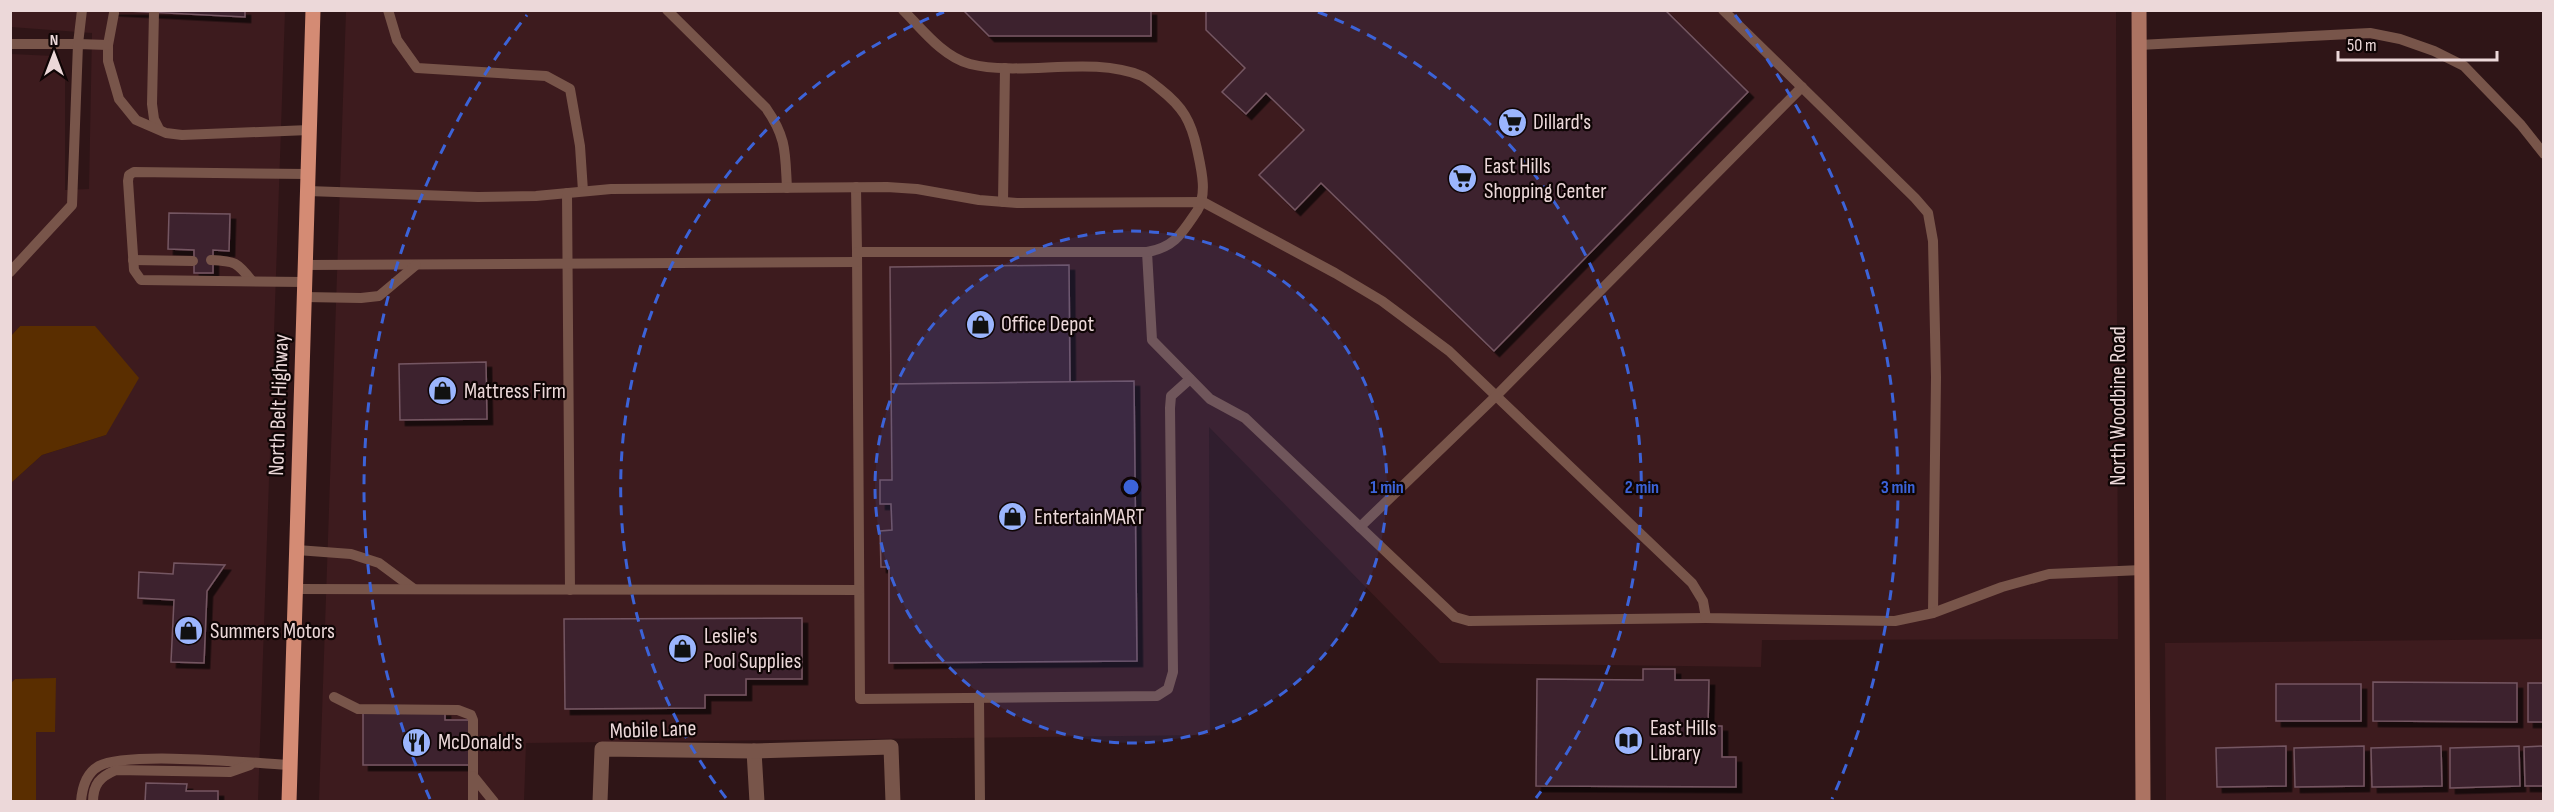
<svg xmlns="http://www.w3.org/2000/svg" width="2554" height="812" font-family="'Sofia Sans Condensed',sans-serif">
	<defs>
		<filter id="shadow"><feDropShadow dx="5.5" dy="5.5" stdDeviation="0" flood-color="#0009"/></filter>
	</defs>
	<rect width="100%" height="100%" fill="#2f1517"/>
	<g fill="#3d1b1e">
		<path d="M10,11h275l-27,790h-222v-69l20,-53h-41l-4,4v-200l31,-28 64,-20 -86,-109 -9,10v-282l43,2 8,5 3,14v115l24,-1 3,-156 -81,-6z"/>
		<path d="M346,11h1770l2,628 -356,1 -1,27 -321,-4 -231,-236 1,308 -684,8 -2,58 -205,1z"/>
		<path d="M2543,639v162h-377l-1,-158z"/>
	</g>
	<g fill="#5a2e00">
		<path d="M20,326h75l44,52 -33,57 -64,20 -31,28v-147z"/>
		<path d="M56,678l-1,54h-19v69h-25v-118l4,-4z"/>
	</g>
	<g fill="#3e242f" stroke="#755662" stroke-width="1.5" filter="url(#shadow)">
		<path d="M108,10h137v7z"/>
		<path d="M963,10h188v26h-162z"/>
		<path d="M1206,10h459l83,82 -254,259 -173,-168 -26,27 -36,-35 45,-45 -38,-37 -20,21 -24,-22 23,-24 -39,-38z"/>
		<path d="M169,213l61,1 -1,37 -16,-1v23h-19v-23l-26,-1z"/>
		<path d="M1069,265l1,117 -179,2 -1,-117z"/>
		<path d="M486,362l1,57 -87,1 -1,-56z"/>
		<path d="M1134,381l3,280 -248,2v-96h-8l-1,-36 12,-1 -1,-26h-11v-24h12l-1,-96z"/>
		<path d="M174,563l51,2 -18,26 -3,72 -33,-1 3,-62 -36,-2 1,-26 34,2z"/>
		<path d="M802,618v61h-56v16h-41v13l-140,1 -1,-90z"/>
		<path d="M1643,669h32v11h34l-1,46h14v31h14v30l-200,-1 1,-107 106,1z"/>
		<path d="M2373,682l144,1v39l-144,-1z"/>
		<rect x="2528" y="683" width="16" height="39"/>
		<rect x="2276" y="684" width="85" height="37"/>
		<path d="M363,711h82v9h25l1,45h-108z"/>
		<path d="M2286,746v40l-69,1 -1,-39z"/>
		<path d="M2364,746v40l-69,1 -1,-39z"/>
		<path d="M2441,746l1,40 -70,1 -1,-39z"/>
		<path d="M2519,746l1,40 -70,2v-40z"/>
		<path d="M2544,746v40h-19l-1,-39z"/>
		<path d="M146,783l41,1 -1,7h32v11h-73z"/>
	</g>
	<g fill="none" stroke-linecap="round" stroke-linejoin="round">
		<g stroke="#78554a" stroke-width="10">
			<path d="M388,10l9,30 20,28 129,8 24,13 10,57 3,45"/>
			<path d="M667,10l99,98c21,30 19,45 21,80"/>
			<path d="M903,10c19,19 40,47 67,54 53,13 121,-9 172,12 6,3 13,9 18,13 23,18 31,32 37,60 4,19 11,45 0,62 -15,22 -22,36 -50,41l5,88 58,59 35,19 210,199 14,4 237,-3"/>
			<path d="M1723,10l192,188 13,15 5,28 3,136 -3,236"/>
			<path d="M154,12l-2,92 2,15 5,10"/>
			<path d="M114,13l-6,32v16l11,38 17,21 30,13 16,2 127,-5"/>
			<path d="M10,44h68l4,-34"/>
			<path d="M2139,45l231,-12 30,6 34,12 30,15 57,59 23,29"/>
			<path d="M856,187l1,65"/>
			<path d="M308,191l170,6 58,-1 75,-7 276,-2 30,2 62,11 38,3 186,-1 132,71 47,28 67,50 243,232 11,18 3,17 189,3 38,-8 69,-26 47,-13 93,-4"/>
			<path d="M567,193l3,397"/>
			<path d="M1003,202l2,-134"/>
			<path d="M1147,252h-290l3,447 297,-3 11,-7 5,-17 -3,-264 1,-12 19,-17"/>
			<path d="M133,260l60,1"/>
			<path d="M211,260c24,1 26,2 41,21"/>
			<path d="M305,265l552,-3"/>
			<path d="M10,272l62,-67 6,-161 30,1"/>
			<path d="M305,282l-164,-2 -7,-10 -6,-89 1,-6 5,-3 174,2"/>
			<path d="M304,297l57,1 18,-2 37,-31"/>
			<path d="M1360,527l136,-131 306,-309"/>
			<path d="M297,550l54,4 28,9 35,26"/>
			<path d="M295,589l564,1"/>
			<path d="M334,697l24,12 100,1 13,5 2,5v56l21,26"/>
			<path d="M979,699l1,103"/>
			<path d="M81,802c1,-14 5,-29 18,-36 28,-15 154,-3 191,-1"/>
			<path d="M93,802c0,-18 7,-25 23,-32l114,2 20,-7"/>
			<path d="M473,802v-26"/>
		</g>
		<g stroke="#78554a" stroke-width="15">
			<path d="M754,751l3,51"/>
			<path d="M600,802l2,-53 152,2 137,-4 2,55"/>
		</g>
		<path stroke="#ac7362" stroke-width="15" d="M2139,10l4,792"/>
		<path stroke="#d48b74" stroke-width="15" d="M289,802l24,-792"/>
	</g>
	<circle cx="1131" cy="487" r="256" fill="#3c63d8" fill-opacity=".12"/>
	<g fill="none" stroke="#3c63d8" stroke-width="3" stroke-dasharray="10 8">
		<circle cx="1131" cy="487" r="256"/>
		<path d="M726 798A511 511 0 0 1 944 12M1318 12A511 511 0 0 1 1536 798"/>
		<path d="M430 799A767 767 0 0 1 527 15M1735 15A767 767 0 0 1 1832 799"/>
	</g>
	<defs>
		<symbol id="supermarket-disc" viewBox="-11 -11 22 22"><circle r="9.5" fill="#9bb5fd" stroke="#0f0505"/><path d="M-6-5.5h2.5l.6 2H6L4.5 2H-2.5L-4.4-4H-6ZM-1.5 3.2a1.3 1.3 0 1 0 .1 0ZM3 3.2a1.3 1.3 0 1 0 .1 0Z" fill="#111"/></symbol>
		<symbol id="shop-disc" viewBox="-11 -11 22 22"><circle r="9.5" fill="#9bb5fd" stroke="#0f0505"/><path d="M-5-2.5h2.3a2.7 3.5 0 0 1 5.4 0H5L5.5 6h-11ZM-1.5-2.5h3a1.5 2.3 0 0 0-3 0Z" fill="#111"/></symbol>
		<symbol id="library-disc" viewBox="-11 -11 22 22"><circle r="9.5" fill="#9bb5fd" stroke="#0f0505"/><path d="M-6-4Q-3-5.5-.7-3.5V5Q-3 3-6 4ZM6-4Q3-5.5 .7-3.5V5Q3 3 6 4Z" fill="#111"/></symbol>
		<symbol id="restaurant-disc" viewBox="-11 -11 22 22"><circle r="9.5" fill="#9bb5fd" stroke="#0f0505"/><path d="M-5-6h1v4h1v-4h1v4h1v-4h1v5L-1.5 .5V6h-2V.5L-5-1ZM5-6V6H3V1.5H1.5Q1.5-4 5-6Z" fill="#111"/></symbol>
	</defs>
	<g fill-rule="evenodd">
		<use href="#supermarket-disc" x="1496" y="106" width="33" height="33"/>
		<use href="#supermarket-disc" x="1446" y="162" width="33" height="33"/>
		<use href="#shop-disc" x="964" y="308" width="33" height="33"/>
		<use href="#shop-disc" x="426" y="374" width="33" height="33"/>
		<use href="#shop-disc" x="996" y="500" width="33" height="33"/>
		<use href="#shop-disc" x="172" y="614" width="33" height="33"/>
		<use href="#shop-disc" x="666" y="632" width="33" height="33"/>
		<use href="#library-disc" x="1612" y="724" width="33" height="33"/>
		<use href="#restaurant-disc" x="400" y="726" width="33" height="33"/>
	</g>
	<g text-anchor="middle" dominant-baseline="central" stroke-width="4.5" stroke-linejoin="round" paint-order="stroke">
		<g font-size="22" fill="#ecd8d9" stroke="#0f0505" text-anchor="start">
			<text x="1533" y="122">Dillard's</text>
			<text x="1484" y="166">East Hills<tspan x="1484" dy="25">Shopping Center</tspan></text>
			<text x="1001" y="324">Office Depot</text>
			<text x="464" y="391">Mattress Firm</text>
			<text x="1034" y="517">EntertainMART</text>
			<text x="210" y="631">Summers Motors</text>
			<text x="704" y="636">Leslie's<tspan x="704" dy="25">Pool Supplies</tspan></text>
			<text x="1650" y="728">East Hills<tspan x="1650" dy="25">Library</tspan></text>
			<text x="438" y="742">McDonald's</text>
		</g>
		<g font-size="22" fill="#ecd8d9" stroke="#0f0505">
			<text transform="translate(279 405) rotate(-88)">North Belt Highway</text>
			<text transform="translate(2118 406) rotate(-90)">North Woodbine Road</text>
			<text transform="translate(653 730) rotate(-2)">Mobile Lane</text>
		</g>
	</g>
	<circle cx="1131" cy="487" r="9" fill="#3c63d8" stroke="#0f0505" stroke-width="3"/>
	<g font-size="18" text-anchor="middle" font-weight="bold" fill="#3c63d8" stroke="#0f0505" stroke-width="4.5" stroke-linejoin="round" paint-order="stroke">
		<text x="1387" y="493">1 min</text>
		<text x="1642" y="493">2 min</text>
		<text x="1898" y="493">3 min</text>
	</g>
	<rect width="2554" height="812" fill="none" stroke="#ecd8d9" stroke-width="24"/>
	<g transform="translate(54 54)" stroke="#0f0505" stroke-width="4.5" paint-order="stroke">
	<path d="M0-4.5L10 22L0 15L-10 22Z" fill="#ecd8d9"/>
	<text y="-9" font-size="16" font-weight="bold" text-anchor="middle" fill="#ecd8d9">N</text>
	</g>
	<path d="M2338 51v9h159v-9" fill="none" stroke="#ecd8d9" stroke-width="3"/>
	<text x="2347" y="51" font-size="18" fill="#ecd8d9" stroke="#0f0505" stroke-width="4.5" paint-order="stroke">50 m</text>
</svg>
